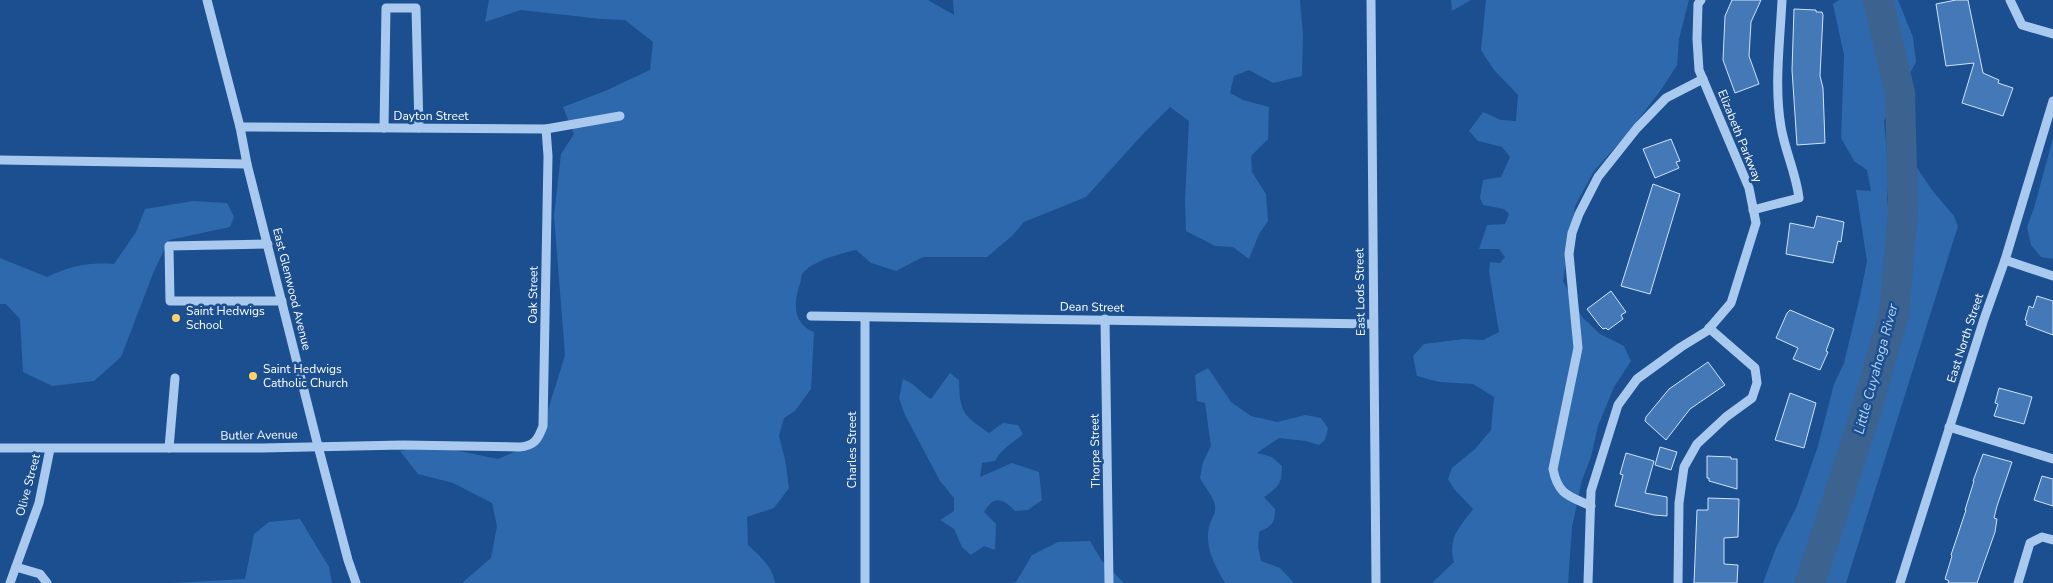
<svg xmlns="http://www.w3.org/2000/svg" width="2053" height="583" font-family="'Nunito Sans',sans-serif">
	<rect width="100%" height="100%" fill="#1b4f8f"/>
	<g fill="#2e69ad">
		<path d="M489,0h439l26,15 -1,-15h347l3,35 -1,41 -29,7 -24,-13 -15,6 -4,17 13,7 26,7 -1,32 -17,17 1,16 14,22 2,27 -9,13 -10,25 -16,-12 -18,-1 -29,-15 -1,-31 4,-79 -19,-14 -28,28 -56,62 -62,25 -11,13 -26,22h-64l-27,14 -25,-8 -15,-13c-14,3 -44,11 -53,23 -2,2 -2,8 -3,11 -7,19 -7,40 14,48l-3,57 -16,22 -11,7 -5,18 6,23 4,29 -15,20 -27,9 1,28c11,10 25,22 27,38h-313l29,-25 6,-32 -5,-23 -39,-20 -35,-9 -18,-23 35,-5 63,13 30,-13 15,-20 22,-71 -11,-139 7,-62 13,-20 -11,-27 42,-16 45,-21 3,-28 -28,-22 -24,-1 -80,-9 -36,12z"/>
		<path d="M1451,0h20l-19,11z"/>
		<path d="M1486,0h203l-10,39 -2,26 -16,25 -33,43 -34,38 -19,35 -12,75 19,36 18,17 24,12 7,15 -17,26 -16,39 -7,31 -9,23 -10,47 -4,56h-136l22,-21c-7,-24 6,-35 19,-53l-19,-20 -6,-10 4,-11 23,-19 16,-19 3,-33 -21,-13 -34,-2 -22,-6 -4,-20 11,-12 40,-5 19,1 16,-8 -10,-61 1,-9 10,1 5,-6 -6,-8h-20l8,-24 18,-1 4,-10 -5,-5 -21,-4 -3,-7 3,-18 18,-3 9,-20 -8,-10 -24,-6 -9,-10 14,-19 18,8 15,1 2,-26 -24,-25 -13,-20z"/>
		<path d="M1839,0h59l15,37 3,25 -32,59 5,55 -2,22 6,60 -3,30 -10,21 2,13 -25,87 -22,55 -35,119h-37l13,-35 21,-42 21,-60 16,-62 10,-21 16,-67 7,-35 -11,-71 15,1 -4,-21 -13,-9 -13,-23 3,-83 -11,-51z"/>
		<path d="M2053,138v121l-12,-2 -10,-12 -4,-18 7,-19z"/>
		<path d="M1913,162l19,28 22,26 4,10 -112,357h-26l16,-65 70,-218 -3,-14 7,-45z"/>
		<path d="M193,201l34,2 7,14 -4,10 -61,13 -15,31 -33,86 -27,24 -42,5 -29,-14 -3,-53 -14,-15h-6v-46l47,19c23,-11 42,-15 67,-13l22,-32 9,-23z"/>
		<path d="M1208,368l23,34 20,14 26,6 28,-7 16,3 7,10 -3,12 -6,5 -13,-4 -27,-3 -22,15 15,4 10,9c0,17 -3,21 -18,31l11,12c0,14 -3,17 -16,23l-1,15 3,14 19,7 14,15h-69c-10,-17 -22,-38 -15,-59 2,-7 6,-10 5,-18 -1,-9 -11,-20 -15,-28l3,-16 8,-16 -6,-43 -8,-2 -2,-26z"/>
		<path d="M950,373l9,7c1,33 3,34 30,53l14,-10 15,2 5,9c-10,9 -22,15 -28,27l-13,2 -2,14 32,-14 27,9 3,28 -14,10 -13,1c-12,-13 -21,-16 -31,1l12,12 -1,26 -11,-4 -13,9 -9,-8 -8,-18 -14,-9 14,-9v-13l-14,-17 -35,-66 -6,-17 4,-19c14,6 15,12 28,20z"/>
		<path d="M300,519l29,48 3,16h-160l73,-4 9,-45 15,-12z"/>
		<path d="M1090,541l12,20 22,22h-113l5,-1 16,-27 26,-13z"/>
	</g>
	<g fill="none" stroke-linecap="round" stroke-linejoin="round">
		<path stroke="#3c6290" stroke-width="30" d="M1810,583l55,-168 29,-101 9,-103 -3,-118 -22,-93"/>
	</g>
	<g fill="#4478b7" stroke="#cfe3fa">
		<path d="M1732,0h29l-10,22 -2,34 10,28 -24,9 -12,-33 2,-44z"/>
		<path d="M1956,0h12l15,73 16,7 -1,3 15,5 -10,28 -41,-13 12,-40 -28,3 -10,-62z"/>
		<path d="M1794,9l22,1v2h6l1,3 -3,61 3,12 2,55 -28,2 -5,-75z"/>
		<path d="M1671,139l9,22 -4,1 3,6 -24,10 -12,-29z"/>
		<path d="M1653,184l27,10 -30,100 -29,-8z"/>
		<path d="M1817,216l27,6 -3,20 -3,-1 -5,22 -47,-9 4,-31 24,5z"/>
		<path d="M1611,291l15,21 -5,3 2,4 -15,11 -2,-2 -3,1 -3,-3 -13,-17z"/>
		<path d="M2037,296l16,5v34l-27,-10 1,-4 -2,-1 4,-14 4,2z"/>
		<path d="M1790,310l44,19 -8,22 2,1 -8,18 -27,-11 5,-11 -22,-10 11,-25z"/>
		<path d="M1708,362l17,23 -35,24 -24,31 -21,-19 1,-4 23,-28z"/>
		<path d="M1999,388l33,9 -8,27 -30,-8 4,-12 -3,-1z"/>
		<path d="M1790,393l26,10 -12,45 -29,-8z"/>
		<path d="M1660,447l17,5 -6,18 -16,-5z"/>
		<path d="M1626,453l28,8 -9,32 22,4v19l-13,-1 -39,-9 8,-31 -3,-1z"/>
		<path d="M1983,454l29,8 -15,44 -3,12 3,1 -2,13 -18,51h-29l1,-2 -4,-2 7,-23 -1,-1 15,-45h-1l9,-29h-1z"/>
		<path d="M1707,456l24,1v2h6v30l-28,-8v-3h-2z"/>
		<path d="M2042,476l11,3v27l-19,-6z"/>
		<path d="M1708,498l31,1 -1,38 -14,1v26l14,1 -1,18h-43l3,-73h11z"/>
	</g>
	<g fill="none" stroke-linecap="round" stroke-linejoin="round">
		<g stroke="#a9c9ee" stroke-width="9">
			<path d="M207,0l33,127 7,37 71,282 30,114 8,23"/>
			<path d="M1371,0l5,583"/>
			<path d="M2010,0l12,25 31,9"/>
			<path d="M240,127l306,2 74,-13"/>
			<path d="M384,128l2,-120h30l3,120"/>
			<path d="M0,160l247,4"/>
			<path d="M1753,210l46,-12c-3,-25 -14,-47 -18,-71 -7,-41 -1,-85 1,-127"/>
			<path d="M268,244l-99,2 1,55h112"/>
			<path d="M2005,260l48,16"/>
			<path d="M811,316l562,8"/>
			<path d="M865,318v265"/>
			<path d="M1105,319l4,264"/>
			<path d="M1949,427l104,32"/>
			<path d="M0,448h262l141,-3 116,2c15,-1 19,-7 24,-21l5,-270 -2,-27"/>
			<path d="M169,448l6,-70"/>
			<path d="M1591,506c-22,-10 -33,-11 -38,-37l25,-121 -9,-94 3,-21 7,-19 19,-37 39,-49 29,-30 37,-19"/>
			<path d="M16,567l24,7 7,9"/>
			<path d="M10,583l29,-80 11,-54"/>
			<path d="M1588,583l3,-92 27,-86 19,-26 44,-32 26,-16 24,-28 25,-80 -7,-35 -50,-118 -2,-31 1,-35 3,-4"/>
			<path d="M1678,583l1,-80 5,-36 13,-23 29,-27 26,-19 5,-15 -2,-15 -46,-40"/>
			<path d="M1900,583l84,-264 21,-59 48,-159"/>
			<path d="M2018,583l12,-40 12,-6 11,3"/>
		</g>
	</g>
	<g fill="#ffd166" stroke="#1b4f8f" stroke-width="2">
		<circle cx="176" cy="318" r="5"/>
		<circle cx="253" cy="376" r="5"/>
	</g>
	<g text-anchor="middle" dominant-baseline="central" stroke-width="5" stroke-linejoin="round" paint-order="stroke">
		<g font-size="12" fill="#fff" stroke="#1b4f8f">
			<text x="431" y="116">Dayton Street</text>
			<text transform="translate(1740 136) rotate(68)">Elizabeth Parkway</text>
			<text transform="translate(292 289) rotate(76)">East Glenwood Avenue</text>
			<text transform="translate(1360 292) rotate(-91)">East Lods Street</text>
			<text transform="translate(533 295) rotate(-89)">Oak Street</text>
			<text transform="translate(1092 307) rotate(1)">Dean Street</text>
			<text transform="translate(1965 338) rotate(-72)">East North Street</text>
			<text transform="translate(259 435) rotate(-1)">Butler Avenue</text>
			<text transform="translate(852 450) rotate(-90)">Charles Street</text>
			<text transform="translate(1095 451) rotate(-91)">Thorpe Street</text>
			<text transform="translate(28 485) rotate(-75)">Olive Street</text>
		</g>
		<g font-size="12" fill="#fff" stroke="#1b4f8f" text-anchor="start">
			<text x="186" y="311">Saint Hedwigs<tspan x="186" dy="14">School</tspan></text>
			<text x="263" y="369">Saint Hedwigs<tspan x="263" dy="14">Catholic Church</tspan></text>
		</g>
		<g font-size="14" font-style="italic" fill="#b5d3f5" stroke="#1b4f8f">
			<text transform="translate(1876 369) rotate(-75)">Little Cuyahoga River</text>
		</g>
	</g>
</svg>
